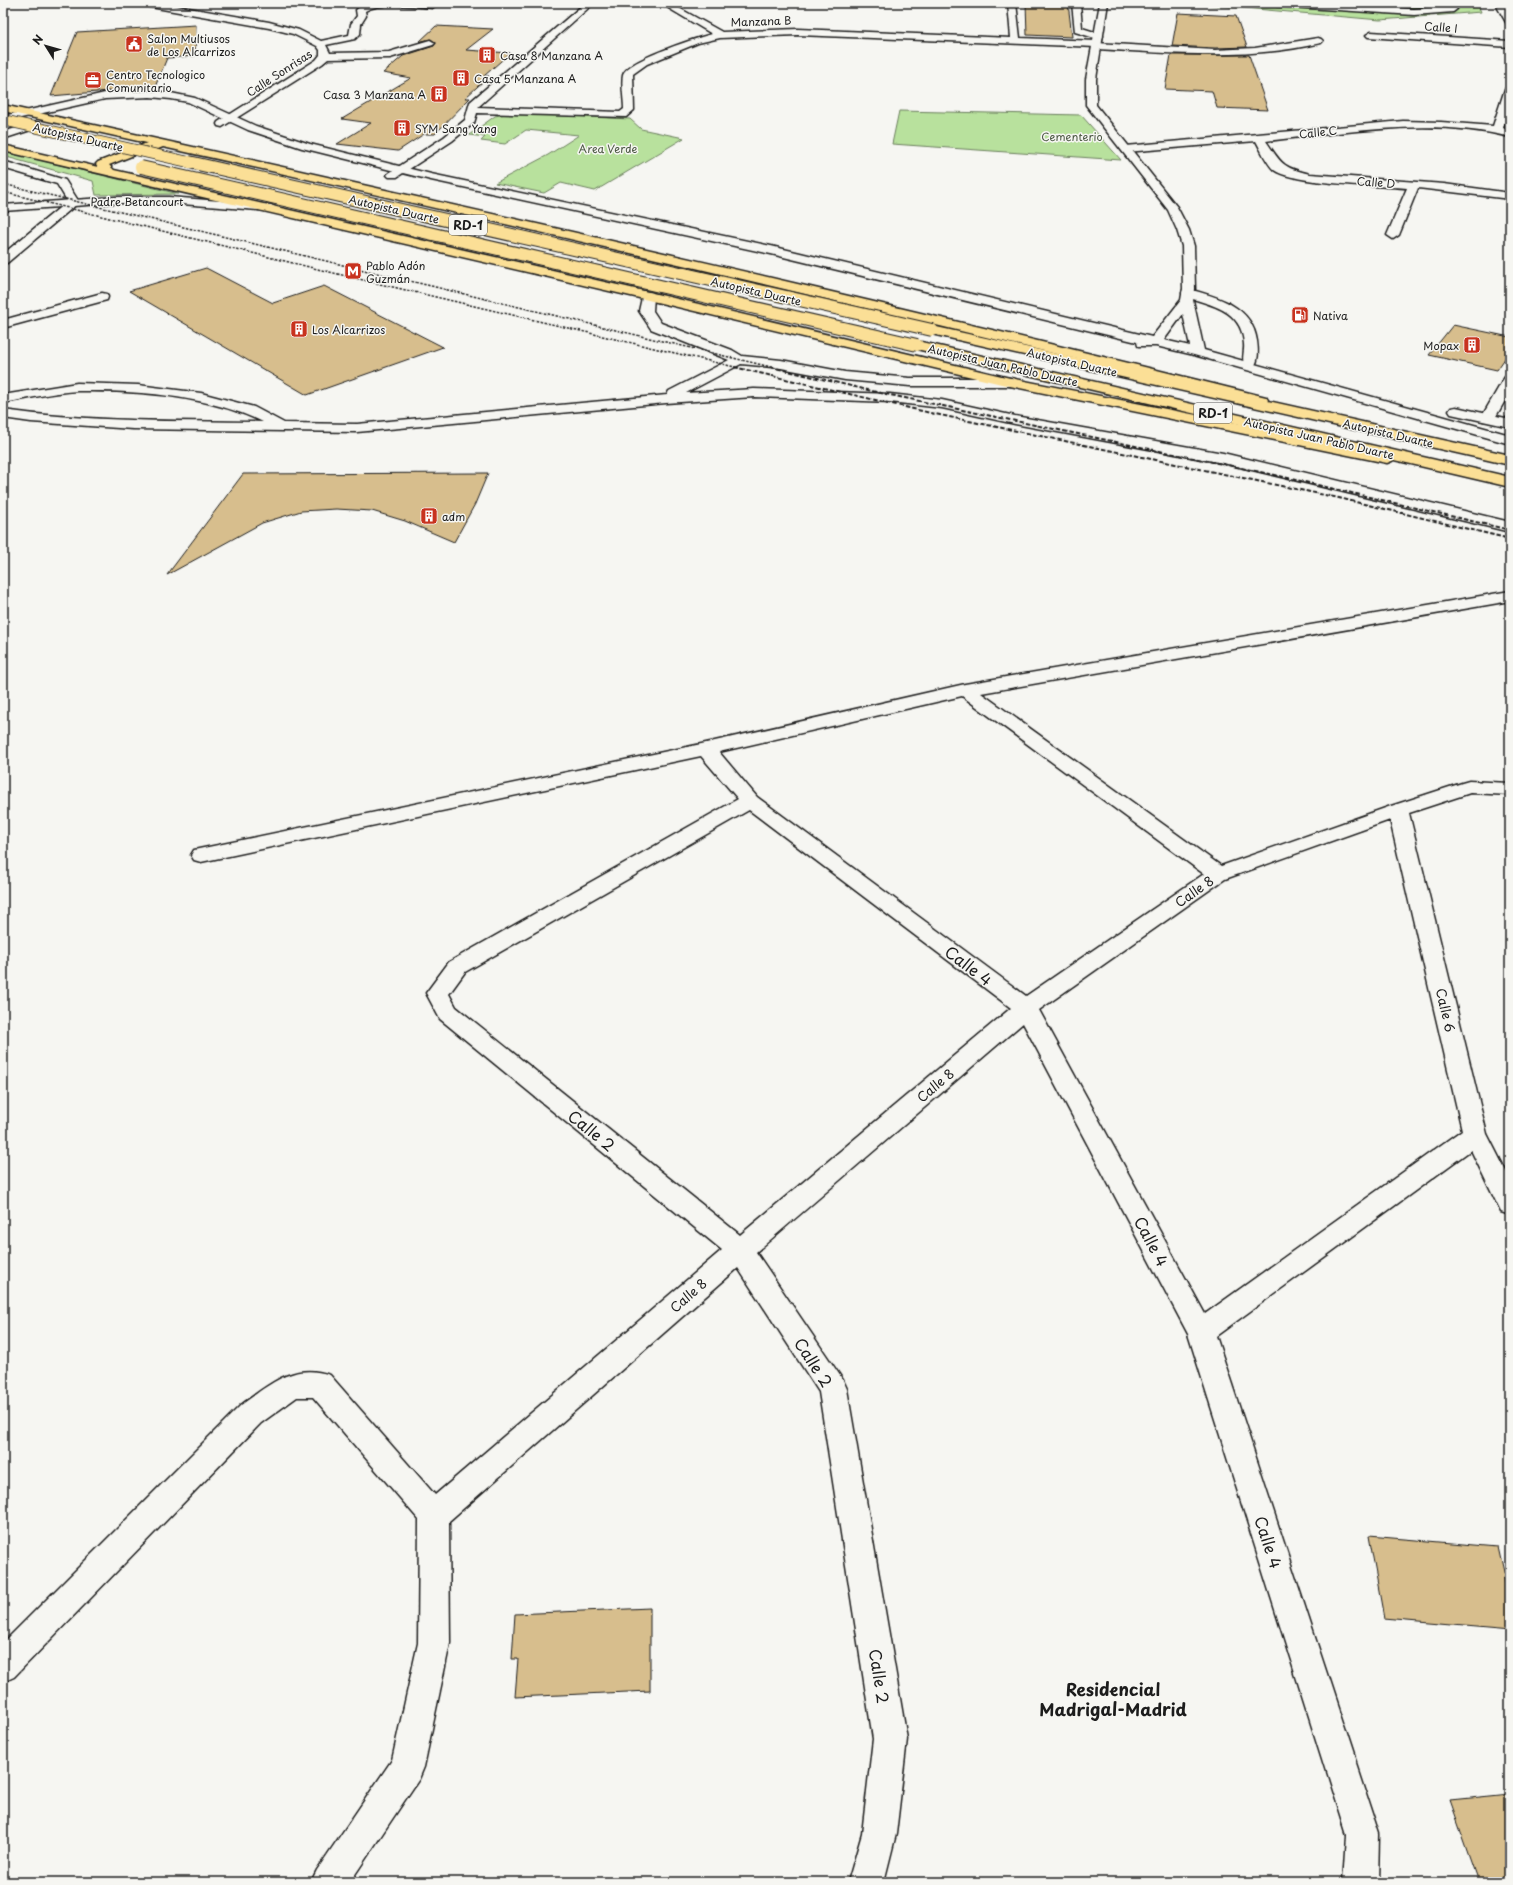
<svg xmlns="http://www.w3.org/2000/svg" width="1513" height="1885" font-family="'Playpen Sans',sans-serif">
	<rect width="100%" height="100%" fill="#f6f6f2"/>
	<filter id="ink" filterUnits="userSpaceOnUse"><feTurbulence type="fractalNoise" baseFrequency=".025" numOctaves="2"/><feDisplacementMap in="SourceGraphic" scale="8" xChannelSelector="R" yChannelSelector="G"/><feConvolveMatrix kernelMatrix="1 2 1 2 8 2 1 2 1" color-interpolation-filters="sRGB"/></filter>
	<g filter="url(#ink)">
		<g fill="#b8e19d" stroke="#6a7e5c">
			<path d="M1187,3h290l4,9 -101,8z"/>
			<path d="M899,111l182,4 40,45 -229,-16z"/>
			<path d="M511,113l119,6 11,10 43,9 -89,53 -34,-8 -17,10 -49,-10 53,-28 31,-20 -53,-5 -21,14 -24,-3 4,-4 -16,-2 26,-19z"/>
			<path d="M3,151l176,43 -83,1 -3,-14 -90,-25z"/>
		</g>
		<g fill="#d7be8d" stroke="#1c1c1c">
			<path d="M1026,3h42l4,34 -45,-2z"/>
			<path d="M1178,13l58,3 11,31 -32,1 -43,-2z"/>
			<path d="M196,25l-1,31 -28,2 -12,29 -104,9 26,-64z"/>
			<path d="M436,26l57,3 -27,21 44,3 -26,23h5l-24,22h5l-35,36h-11l-26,17 -61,-7 34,-21 -29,-4 69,-41 -28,-5 20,-17 31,-10 2,-3 -5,-4 -12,3z"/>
			<path d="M1171,55h78l19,55 -51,-2 -5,-17 -47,-2z"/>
			<path d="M206,268l67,35 51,-17 119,61 -136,48 -178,-104z"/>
			<path d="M1453,325l57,12v14l-13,19 -68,-15z"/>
			<path d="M488,473l-13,31 -21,38 -49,-21 -33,-10 -36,-2 -35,2 -39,12 -95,52 76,-101z"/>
			<path d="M1369,1536l129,11 12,54v28l-126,-11z"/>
			<path d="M650,1608v83l-135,6 3,-38h-6l3,-45z"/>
			<path d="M1510,1794v88h-31l-29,-82z"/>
		</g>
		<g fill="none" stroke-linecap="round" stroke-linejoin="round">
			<defs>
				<g id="lane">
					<path d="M1072,3h8l2,25 19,6 2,2 -2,2 -3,1 -23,-7z"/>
					<path d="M1273,3h44l97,6 39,-3 4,3 -4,3 -39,3 -137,-9z"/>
					<path d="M1318,38l3,1 2,2 -2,2c-74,18 -150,10 -225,6l-5,-3 5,-3 119,7 40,-2z"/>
					<path d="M73,199l4,1 2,2 -2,2 -70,59 -4,1v-10l66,-54z"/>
					<path d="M1188,289c30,8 64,17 69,52 1,7 2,18 -2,24h-10c-4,-6 0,-14 -1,-21 -2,-35 -33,-39 -61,-48l-1,-3 1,-3z"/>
					<path d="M648,292l5,1 1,3 -1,15 8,12 71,27 10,6 39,4 64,12 65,6h100l5,1 2,3 -2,3 -5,1h-100l-65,-6 -64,-12 -40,-4 -55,29 68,-4 136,5 52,6 73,16 208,37 287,69v10l-287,-69 -208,-39 -73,-16 -52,-6 -136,-5 -88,6 -309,29 -224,-3 -102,-7 -28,-4v-8c86,12 173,11 260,12 -54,-26 -125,-32 -185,-31 -24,1 -51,8 -75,12v-8l74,-12 61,2 63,8 53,14 30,16 73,1 310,-29 2,-4 60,-31 -78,-31 -12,-18 4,-18z"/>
					<path d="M102,293l5,1 1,3 -1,3 -104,28v-8z"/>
				</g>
				<g id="street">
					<path d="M141,3h19l109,19 30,8 22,11 28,-6 2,-11 6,-8 -1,-6 6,-5 8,-2h65l1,2 -4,3c-18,-2 -51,-6 -67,3l1,5 -5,8 -1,10 -5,5 -29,6 4,8 59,-1 41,-12 5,3 -2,2 -43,13 -62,1 -6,5 -100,63 -4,-1 -1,-2 1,-2 98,-62 4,-5v-5l-3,-4 -24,-12 -24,-6 -124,-22z"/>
					<path d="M585,3h9l-116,104 142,5 4,-3c0,-10 -3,-24 -1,-34 3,-15 74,-37 89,-41l-52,-31h10l52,29 76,-3 213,9 -3,-35h8l4,35 77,3 5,3 -5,3 -299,-12 -78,3 -22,5 -51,21 -14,10 1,36 -8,7 -149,-4 -3,10 -22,18 -55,36h-8l-2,-2 2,-2 55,-36 21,-17 5,-18z"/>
					<path d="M1495,3h8l7,11v11l-3,-1z"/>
					<path d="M1371,32l139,9v6l-142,-10 -2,-2z"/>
					<path d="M1510,86v19l-7,23 7,3v6c-80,-20 -164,-4 -244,4 16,23 15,26 44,33l134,10 66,9v6l-92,-11 -19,47 -6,4 -6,-4 20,-47c-27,-2 -114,-4 -133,-18 -7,-6 -13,-20 -18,-29l-130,11 -5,-3 5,-3 277,-25 38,1 52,4 12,-37z"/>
					<path d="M3,161l62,19 14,22 -2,2h-8l-12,-20 -54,-16z"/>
					<path d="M1510,376v16l-15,26 -2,3h-10l-2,-3 22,-38 2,-3z"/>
					<path d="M1510,591v10l-529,92 240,173 170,-60 71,-23 7,-2 41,2v12l-40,-2 -61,20 78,321 23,45v36l-9,-3 -30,-62 -255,186 164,499 -1,47h-36l3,-47 -158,-501 -165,-311 -267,229 87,128 4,9 60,350 -11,95 -12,48h-36l14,-48 11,-95 -54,-347 -81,-124 -289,253 1,122 -26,124 -5,12 -69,103h-39l6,-12 75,-110 26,-117 1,-123 -106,-123h-16l-36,26 -247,254 -11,5v-39l238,-238c28,-20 52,-43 89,-30l105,120 287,-245 -282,-231 -14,-26 23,-31 289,-163 -37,-43 -500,106 -7,-2 -3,-5 3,-5 512,-107 259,-59zM962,696l242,178 -178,122 -269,-199 -38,-45zM749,810l262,198 -271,227 -284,-228 -7,-13 16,-22zM1390,820l72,310 -257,184 -166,-304 186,-131z"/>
				</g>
				<g id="secondary">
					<path d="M1100,3h8l-12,76v26l81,102 12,23 5,16 1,43 -2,11 11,50 306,85v9l-316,-89 -38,-9h-18l-1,-4 -366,-88 -340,-74 -129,-32 -54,-18 -60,-28 -17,-3 -21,-2 -45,2 -102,23v-6l102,-23 45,-2 21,2 24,5 61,28 54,18 121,30 340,72 381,91 29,-37 2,-11 -1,-43 -5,-16 -9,-20 -82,-105v-26zM1183,314l7,32 -26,-6z"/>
					<path d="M36,122l4,1 1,2 -1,2 -37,12v-7z"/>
					<path d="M116,197h53l102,8 6,3 -6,3 -102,-8h-53l-113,8v-6z"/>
					<path d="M1456,407l54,12v8l-59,-13 -2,-3 2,-3z"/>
				</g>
				<path id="primary" d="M3,105c422,93 844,187 1263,292l2,3 -2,3 -5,1c-365,-90 -731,-176 -1098,-257l-5,2h-9l-40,16 5,5 534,122 362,86 377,75 5,2 3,3 -3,3 -5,2 -377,-77 -362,-86 -645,-149v-6l95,22 -2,-3 2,-2 49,-19 -144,-32z"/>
				<g id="highway">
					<path d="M932,326l578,129v10l-583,-132 -2,-3 2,-3z"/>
					<path d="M917,341l593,136v10l-598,-139 -2,-3 2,-3z"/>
				</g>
			</defs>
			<use href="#lane" stroke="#1c1c1c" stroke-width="3"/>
			<use href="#street" stroke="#1c1c1c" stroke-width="3"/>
			<use href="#secondary" stroke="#1c1c1c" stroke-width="3"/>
			<use href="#primary" stroke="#1c1c1c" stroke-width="3"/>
			<use href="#highway" stroke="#1c1c1c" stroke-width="3"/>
			<use href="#lane" fill="#f6f6f2" fill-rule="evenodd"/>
			<use href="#street" fill="#f6f6f2" fill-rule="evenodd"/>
			<use href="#secondary" fill="#f6f6f2" fill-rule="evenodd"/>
			<use href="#primary" fill="#fbdf96" fill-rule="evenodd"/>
			<use href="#highway" fill="#fbdf96" fill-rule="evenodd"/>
			<g stroke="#1c1c1c" stroke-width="1.5" stroke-dasharray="2.5 1.5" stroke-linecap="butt">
				<path d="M3,184l772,184"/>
				<path d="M3,192l343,84 393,92"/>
			</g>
			<g stroke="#1c1c1c" stroke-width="2" stroke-dasharray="4.5 2" stroke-linecap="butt">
				<path d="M734,367l201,47 404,84 171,41"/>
				<path d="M771,367l105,25 399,83 235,55"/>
			</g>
			<defs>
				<path id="highway-bridge-far1" d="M3,120l190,43"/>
				<g id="highway-bridge">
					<path d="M189,162l743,168"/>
					<path d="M141,167l776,178"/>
				</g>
			</defs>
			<use href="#highway-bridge-far1" stroke="#1c1c1c" stroke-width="12" stroke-linecap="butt"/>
			<use href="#highway-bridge" stroke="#1c1c1c" stroke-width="14" stroke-linecap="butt"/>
			<use href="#highway-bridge-far1" stroke="#fbdf96" stroke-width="10"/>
			<use href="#highway-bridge" stroke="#fbdf96" stroke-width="12"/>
		</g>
	</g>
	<defs>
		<symbol id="civic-square" viewBox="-11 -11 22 22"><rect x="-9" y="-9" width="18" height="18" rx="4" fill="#c8321e" stroke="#f6f6f2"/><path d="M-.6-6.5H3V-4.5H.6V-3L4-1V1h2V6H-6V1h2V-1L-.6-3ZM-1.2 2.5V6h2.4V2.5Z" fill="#fff"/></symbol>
		<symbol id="building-square" viewBox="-11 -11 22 22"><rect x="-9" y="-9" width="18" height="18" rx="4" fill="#c8321e" stroke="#f6f6f2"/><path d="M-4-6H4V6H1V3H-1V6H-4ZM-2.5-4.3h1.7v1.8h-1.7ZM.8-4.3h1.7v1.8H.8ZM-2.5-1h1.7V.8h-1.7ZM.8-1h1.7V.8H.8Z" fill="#fff"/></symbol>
		<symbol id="office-square" viewBox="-11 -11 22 22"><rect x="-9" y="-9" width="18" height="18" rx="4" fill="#c8321e" stroke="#f6f6f2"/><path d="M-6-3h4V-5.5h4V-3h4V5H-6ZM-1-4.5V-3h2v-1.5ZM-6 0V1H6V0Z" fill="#fff"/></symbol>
		<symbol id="metro-square" viewBox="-11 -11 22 22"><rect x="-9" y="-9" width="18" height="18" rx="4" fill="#c8321e" stroke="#f6f6f2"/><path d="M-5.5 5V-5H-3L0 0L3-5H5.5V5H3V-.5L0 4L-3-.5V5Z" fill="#fff"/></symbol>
		<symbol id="fuel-square" viewBox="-11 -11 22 22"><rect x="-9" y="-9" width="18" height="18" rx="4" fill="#c8321e" stroke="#f6f6f2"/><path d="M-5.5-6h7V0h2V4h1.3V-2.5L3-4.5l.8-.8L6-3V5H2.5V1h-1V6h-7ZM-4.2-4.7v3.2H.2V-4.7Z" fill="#fff"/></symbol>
	</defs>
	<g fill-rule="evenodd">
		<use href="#civic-square" x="124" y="34" width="20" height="20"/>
		<use href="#building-square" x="477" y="45" width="20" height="20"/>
		<use href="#building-square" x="451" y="68" width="20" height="20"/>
		<use href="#office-square" x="83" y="70" width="20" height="20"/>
		<use href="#building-square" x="429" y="84" width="20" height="20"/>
		<use href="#building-square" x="392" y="118" width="20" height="20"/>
		<use href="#metro-square" x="343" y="261" width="20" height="20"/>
		<use href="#fuel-square" x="1290" y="305" width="20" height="20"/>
		<use href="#building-square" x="289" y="319" width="20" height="20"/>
		<use href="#building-square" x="1462" y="335" width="20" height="20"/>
		<use href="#building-square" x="419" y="506" width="20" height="20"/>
	</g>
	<g text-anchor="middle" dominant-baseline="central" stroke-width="3" stroke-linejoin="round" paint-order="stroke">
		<g font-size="11" fill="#1c1c1c" stroke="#f6f6f2">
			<text transform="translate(761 21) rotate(-2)">Manzana B</text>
			<text transform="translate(1441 27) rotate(4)">Calle I</text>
			<text transform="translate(279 73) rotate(-33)">Calle Sonrisas</text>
			<text transform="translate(1318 132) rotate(-6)">Calle C</text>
			<text transform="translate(78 137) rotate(13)">Autopista Duarte</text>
			<text transform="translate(1376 182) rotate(4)">Calle D</text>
			<text x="137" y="201">Padre Betancourt</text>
			<text transform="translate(394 209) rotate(13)">Autopista Duarte</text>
			<text transform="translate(756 291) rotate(13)">Autopista Duarte</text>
			<text transform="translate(1072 362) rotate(13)">Autopista Duarte</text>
			<text transform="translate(1003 365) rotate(13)">Autopista Juan Pablo Duarte</text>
			<text transform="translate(1388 433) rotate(13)">Autopista Duarte</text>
			<text transform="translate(1319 438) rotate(13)">Autopista Juan Pablo Duarte</text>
		</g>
		<g font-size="11" fill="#1c1c1c" stroke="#f6f6f2" text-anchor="start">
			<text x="147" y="38">Salon Multiusos<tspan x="147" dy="13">de Los Alcarrizos</tspan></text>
			<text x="500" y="55">Casa 8 Manzana A</text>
			<text x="106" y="74">Centro Tecnologico<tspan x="106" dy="13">Comunitario</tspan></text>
			<text x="474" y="78">Casa 5 Manzana A</text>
			<text x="426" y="94" text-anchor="end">Casa 3 Manzana A</text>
			<text x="415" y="128">SYM Sang Yang</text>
			<text x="366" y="265">Pablo Adón<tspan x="366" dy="13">Guzmán</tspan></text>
			<text x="1313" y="315">Nativa</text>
			<text x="312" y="329">Los Alcarrizos</text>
			<text x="1459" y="345" text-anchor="end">Mopax</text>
			<text x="442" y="516">adm</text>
		</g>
		<g font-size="11" fill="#4b5743" stroke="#f6f6f2">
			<text x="1072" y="136">Cementerio</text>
			<text x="608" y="148">Area Verde</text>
		</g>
		<g fill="#f6f6f2" stroke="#5d5d5c" stroke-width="1">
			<rect x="449" y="215" width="38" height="20" rx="3"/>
			<rect x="1194" y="403" width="38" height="20" rx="3"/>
		</g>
		<g font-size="12" font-weight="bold" fill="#1c1c1c">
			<text x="468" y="225">RD-1</text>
			<text x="1213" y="413">RD-1</text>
		</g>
		<g font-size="13" fill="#1c1c1c" stroke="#f6f6f2">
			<text transform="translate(1194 891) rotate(-35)">Calle 8</text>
			<text transform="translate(1446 1010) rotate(77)">Calle 6</text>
			<text transform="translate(935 1085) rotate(-40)">Calle 8</text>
			<text transform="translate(688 1295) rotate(-41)">Calle 8</text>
		</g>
		<g font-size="16" fill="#1c1c1c" stroke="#f6f6f2">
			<text transform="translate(969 965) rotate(37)">Calle 4</text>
			<text transform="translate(592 1130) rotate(39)">Calle 2</text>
			<text transform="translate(1152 1241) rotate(62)">Calle 4</text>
			<text transform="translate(814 1362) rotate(57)">Calle 2</text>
			<text transform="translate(1269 1542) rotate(72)">Calle 4</text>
			<text transform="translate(880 1676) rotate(81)">Calle 2</text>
		</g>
		<g font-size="17" font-weight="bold" fill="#1c1c1c" stroke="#f6f6f2">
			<text x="1113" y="1689">Residencial<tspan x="1113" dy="20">Madrigal-Madrid</tspan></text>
		</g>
	</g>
	<rect width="1513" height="1885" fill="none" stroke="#f6f6f2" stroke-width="16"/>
	<rect x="8" y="8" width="1497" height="1869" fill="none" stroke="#1c1c1c" stroke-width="1.5" filter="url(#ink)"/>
	<g transform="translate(46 46) rotate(307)" stroke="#f6f6f2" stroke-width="3" paint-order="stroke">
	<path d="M0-3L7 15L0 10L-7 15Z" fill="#1c1c1c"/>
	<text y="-6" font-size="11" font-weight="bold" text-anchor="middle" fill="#1c1c1c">N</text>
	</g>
</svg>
